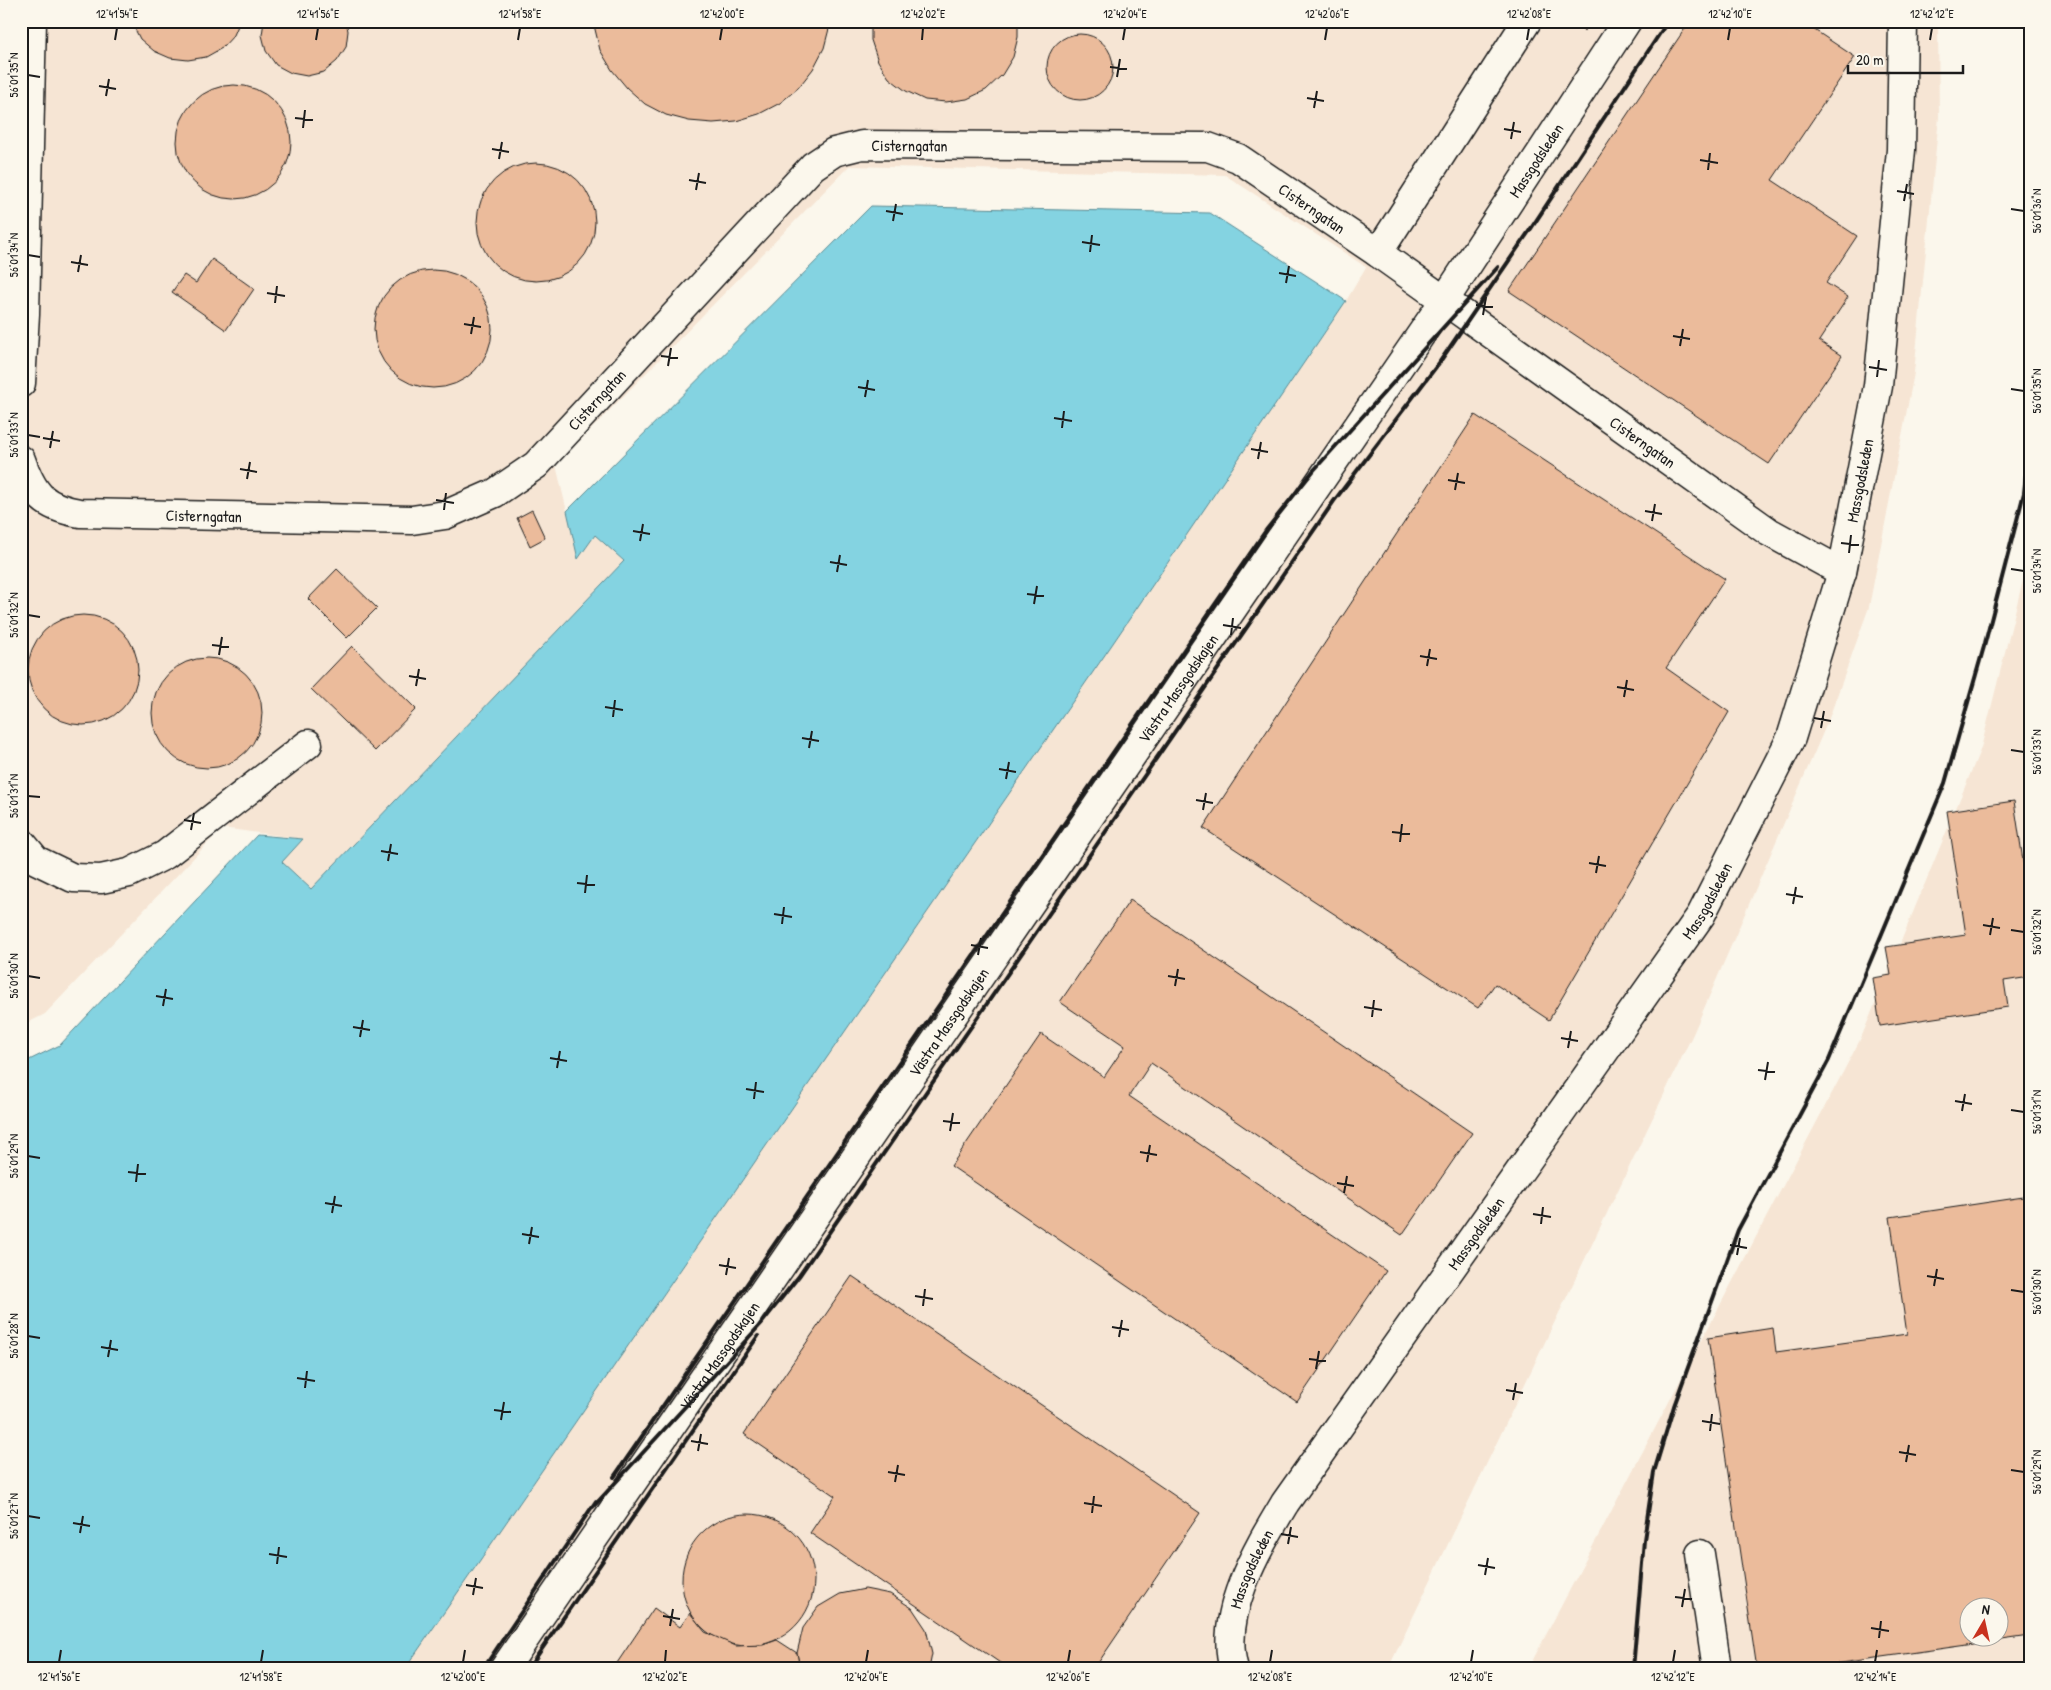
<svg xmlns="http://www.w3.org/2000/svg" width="2051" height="1690" font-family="'Patrick Hand',sans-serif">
	<rect width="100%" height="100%" fill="#fbf7ec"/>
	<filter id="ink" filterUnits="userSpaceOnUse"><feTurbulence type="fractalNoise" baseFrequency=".02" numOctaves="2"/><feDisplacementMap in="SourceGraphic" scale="10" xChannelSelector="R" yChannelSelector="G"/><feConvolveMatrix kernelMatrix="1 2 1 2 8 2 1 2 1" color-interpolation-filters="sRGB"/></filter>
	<g filter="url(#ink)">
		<g fill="#f6e5d4" fill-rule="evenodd">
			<path d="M21,21h1917l1,96 -25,256 -45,234 -41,114 -135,313 -305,635h-983l706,-1023 235,-345 20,-34 -141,-92 -376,-9 -293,299 22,93 17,-23 29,26 -313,328 -30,-27 21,-23 -80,-11 -177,186 -24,12z"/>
			<path d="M2030,552v1117h-502l333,-631 120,-290zM1968,1608h30v30h-30z"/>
		</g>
		<path fill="#84d3e1" stroke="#5a8a92" d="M871,206l339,7 136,88 -235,345 -706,1023h-384v-605l39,-19 197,-210 46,4 -21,23 29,27 313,-328 -29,-26 -17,24 -11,-48z"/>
		<g fill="#ebbb9b" stroke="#1c1c1c" fill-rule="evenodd">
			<path d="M131,21h109l-6,14 -12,13 -16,9 -18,3 -18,-2 -16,-7 -14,-12z"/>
			<path d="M264,21h82l2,10 -2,16 -9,14 -13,11 -17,4 -16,-3 -15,-8 -10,-14 -4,-16z"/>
			<path d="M593,21h238l-7,27 -11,21 -15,19 -18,15 -21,11 -23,7 -23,2 -24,-2 -23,-6 -21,-11 -18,-16 -15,-18 -12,-20z"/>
			<path d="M871,21h147v16l-5,20 -11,18 -16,15 -19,9 -21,3 -21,-2 -19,-9 -17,-13 -11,-17 -7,-21z"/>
			<path d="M1569,21h21l-6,10z"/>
			<path d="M1690,21h111l54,36 -83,123 85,56 -31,47 22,14 -29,44 23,15 -73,108 -260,-173z"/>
			<circle cx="1080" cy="67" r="33"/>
			<circle cx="234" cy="142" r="57"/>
			<circle cx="536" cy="222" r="59"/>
			<path d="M212,259l42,30 -28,41 -54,-38 12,-17 12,8z"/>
			<circle cx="433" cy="329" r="59"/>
			<path d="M1475,415l250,164 -59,89 63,44 -180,308 -54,-36 -17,24 -275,-180z"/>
			<path d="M532,510l13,28 -15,8 -13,-28z"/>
			<path d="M337,569l40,39 -30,30 -39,-39z"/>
			<circle cx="83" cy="670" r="55"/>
			<path d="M352,646l64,63 -41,42 -64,-62z"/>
			<circle cx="207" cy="713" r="55"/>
			<path d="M2014,801l16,106v70l-26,4 4,26 -128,19 -7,-48 18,-3 -5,-28 80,-12 -19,-124z"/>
			<path d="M1130,900l342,233 -70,102 -251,-172 -22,33 257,175 -89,131 -346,-236 90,-132 63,43 21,-31 -65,-44z"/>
			<path d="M2030,1196v440l-211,30 1,3h-63l-49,-331 65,-10 3,24 131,-18 -17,-117zM1968,1608h30v30h-30z"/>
			<path d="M852,1276l348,237 -106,156h-85l-199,-136 25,-37 -91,-62z"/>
			<circle cx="748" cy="1580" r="66"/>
			<path d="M865,1589l25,5 22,14 14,21 6,25 -3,15h-129l-3,-16 6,-25 15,-21 22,-13z"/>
			<path d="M654,1608l26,19 10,-14 15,19 31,14 27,-1 14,-5 20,13 3,16h-187z"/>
		</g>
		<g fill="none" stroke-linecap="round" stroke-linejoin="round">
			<defs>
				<g id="minor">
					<path d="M1378,253l149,-232"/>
					<path d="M21,383l4,-69 7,-293"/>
					<path id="s1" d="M21,460c12,34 22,47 59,53l332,7 33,-5 50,-22 41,-28 277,-299 21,-14 28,-7 346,2 30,11 140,95 391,279 73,40"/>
					<path d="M21,842l15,18 37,18 28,1 28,-6 36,-18 143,-111"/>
					<path d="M1700,1554l17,115"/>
					<path id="s2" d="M504,1669l940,-1368 183,-280"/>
					<path id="s3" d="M1234,1669c-16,-56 24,-121 51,-166l416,-588 90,-177 51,-166 36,-186 23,-236 2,-129"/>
				</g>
			</defs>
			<use href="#minor" stroke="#1c1c1c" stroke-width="31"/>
			<use href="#minor" stroke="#fbf7ec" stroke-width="28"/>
			<g stroke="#1c1c1c" stroke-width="4">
				<path d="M614,1477l653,-948 47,-59 184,-203"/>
				<path d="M593,1507l168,-183 38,-48 535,-775 105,-138 93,-136 136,-206"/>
				<path d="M483,1669l113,-168"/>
				<path d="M528,1669l230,-333"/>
				<path d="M1633,1669l11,-129 10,-68 20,-66 64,-176 91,-170 116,-277 40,-140 39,-150 6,-55"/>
			</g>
		</g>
	</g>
	<path fill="none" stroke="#1c1c1c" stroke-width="2" d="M115,40l2,-12M316,40l2,-12M518,40l2,-12M720,40l2,-12M922,40l1,-12M1123,40l2,-12M1325,40l2,-12M1527,40l2,-12M1728,40l2,-12M1930,40l2,-12M1110,67l17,2M28,75l12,2M1117,77l3,-18M99,86l17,3M106,96l3,-17M1307,98l17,3M1314,108l3,-17M295,118l18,2M303,128l2,-18M1504,129l17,3M1511,139l3,-17M492,149l17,3M499,159l3,-17M1700,160l18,3M1708,170l2,-17M689,180l17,3M696,190l3,-17M1897,191l17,3M1904,201l3,-17M2011,209l13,2M886,211l17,3M893,221l3,-17M1082,242l18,3M1090,252l2,-17M28,255l12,2M71,262l17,3M78,272l3,-17M1279,273l17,3M1286,283l3,-17M267,293l18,3M275,303l2,-17M1476,305l17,2M1483,315l3,-18M464,324l17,3M471,334l3,-17M1673,336l17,3M1680,346l3,-17M661,356l17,2M668,366l3,-18M1869,367l18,3M1877,377l2,-17M858,387l17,3M2011,389l13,2M865,397l3,-17M1054,418l18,3M1062,428l2,-17M28,435l12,2M43,438l17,3M50,448l3,-17M1251,449l17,3M1258,459l3,-17M240,469l17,3M247,479l3,-17M1448,480l17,3M1455,490l3,-17M436,500l18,3M444,510l2,-17M1645,511l17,3M1652,521l3,-17M633,531l17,3M640,541l3,-17M1841,543l18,2M1849,553l2,-18M830,562l17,3M2011,569l13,2M837,572l3,-17M1027,594l17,2M1034,604l3,-18M28,615l12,2M1223,625l18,3M1231,635l2,-17M212,645l17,2M219,655l3,-18M1420,656l17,3M1427,666l3,-17M409,676l17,3M416,686l3,-17M1617,687l17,3M1624,697l3,-17M605,707l18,3M613,717l2,-17M1814,718l17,3M1821,728l3,-17M802,738l17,3M809,748l3,-17M2011,750l13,2M999,769l17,3M1006,779l3,-17M28,796l12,1M1196,800l17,3M1203,810l3,-17M184,820l17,3M191,830l3,-17M1392,832l18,2M1400,842l2,-18M381,851l17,3M388,861l3,-17M1589,863l17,3M1596,873l3,-17M577,883l18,2M585,893l2,-18M1786,894l17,3M1793,904l3,-17M774,914l18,3M782,924l2,-17M1983,925l17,3M2011,930l13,2M1990,935l3,-17M971,945l17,3M978,955l3,-17M28,976l12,2M1168,976l17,3M1175,986l3,-17M156,996l17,3M163,1006l3,-17M1364,1007l18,3M1372,1017l2,-17M353,1027l17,3M360,1037l3,-17M1561,1038l17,3M1568,1048l3,-17M550,1058l17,3M557,1068l3,-17M1758,1070l17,2M1765,1080l3,-18M746,1089l18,3M754,1099l2,-17M1955,1101l17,3M2011,1110l13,2M1962,1111l3,-17M943,1121l17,2M950,1131l3,-18M1140,1152l17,3M28,1156l12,2M1147,1162l3,-17M128,1172l18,2M136,1182l2,-18M1337,1183l17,3M1344,1193l3,-17M325,1203l17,3M332,1213l3,-17M1533,1214l18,3M1541,1224l2,-17M522,1234l17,3M529,1244l3,-17M1730,1245l17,3M1737,1255l3,-17M719,1265l17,3M726,1275l3,-17M1927,1276l17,3M1934,1286l3,-17M2011,1290l13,2M915,1296l18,3M923,1306l2,-17M1112,1327l17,3M28,1336l12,2M1119,1337l3,-17M101,1347l17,3M108,1357l3,-17M1309,1359l17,2M1316,1369l3,-18M297,1378l18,3M305,1388l2,-17M1506,1390l17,3M1513,1400l3,-17M494,1410l17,2M501,1420l3,-18M1702,1421l18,3M1710,1431l2,-17M691,1441l17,3M698,1451l3,-17M1899,1452l17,3M1906,1462l3,-17M2011,1470l13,2M888,1472l17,3M895,1482l3,-17M1084,1503l18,3M1092,1513l2,-17M28,1516l12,2M73,1523l17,3M80,1533l3,-17M1281,1534l17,3M1288,1544l3,-17M269,1554l18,3M277,1564l2,-17M1478,1565l17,3M1485,1575l3,-17M466,1585l17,3M473,1595l3,-17M1675,1597l17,2M1682,1607l3,-18M663,1616l17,3M670,1626l3,-17M1871,1628l18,3M1879,1638l2,-17M59,1662l2,-12M261,1662l2,-12M463,1662l2,-12M665,1662l1,-12M866,1662l2,-12M1068,1662l2,-12M1270,1662l2,-12M1471,1662l2,-12M1673,1662l2,-12M1875,1662l2,-12"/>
	<g text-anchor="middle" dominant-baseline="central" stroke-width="4" stroke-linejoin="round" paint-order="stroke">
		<g font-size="16" fill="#1c1c1c" stroke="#fbf7ec">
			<text stroke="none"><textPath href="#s1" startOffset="1064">Cisterngatan</textPath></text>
			<text stroke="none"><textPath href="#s2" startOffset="1828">Massgodsleden</textPath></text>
			<text stroke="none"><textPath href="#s1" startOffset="1484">Cisterngatan</textPath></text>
			<text stroke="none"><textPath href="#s1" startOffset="644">Cisterngatan</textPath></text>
			<text stroke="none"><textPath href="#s1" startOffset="1889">Cisterngatan</textPath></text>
			<text stroke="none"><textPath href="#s3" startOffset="1364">Massgodsleden</textPath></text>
			<text stroke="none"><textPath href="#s1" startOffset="209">Cisterngatan</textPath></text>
			<text stroke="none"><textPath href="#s2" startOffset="1190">Västra Massgodskajen</textPath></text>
			<text stroke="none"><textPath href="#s3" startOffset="914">Massgodsleden</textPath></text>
			<text stroke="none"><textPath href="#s2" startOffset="785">Västra Massgodskajen</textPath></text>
			<text stroke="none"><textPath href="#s3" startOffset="509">Massgodsleden</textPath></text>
			<text stroke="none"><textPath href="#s2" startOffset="380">Västra Massgodskajen</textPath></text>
			<text stroke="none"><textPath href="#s3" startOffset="104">Massgodsleden</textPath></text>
		</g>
	</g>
	<rect width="2051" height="1690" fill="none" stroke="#fbf7ec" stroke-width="55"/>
	<g transform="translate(1984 1622) rotate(9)"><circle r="24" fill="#fbf7ec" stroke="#a29f99"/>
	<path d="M0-4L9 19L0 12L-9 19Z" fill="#c8321e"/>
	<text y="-8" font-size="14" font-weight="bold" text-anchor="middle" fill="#1c1c1c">N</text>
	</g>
	<path d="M1848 65v8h115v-8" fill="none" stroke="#1c1c1c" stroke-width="2.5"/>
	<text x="1856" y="65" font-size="15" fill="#1c1c1c" stroke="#fbf7ec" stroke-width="4" paint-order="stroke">20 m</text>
	<rect x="28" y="28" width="1996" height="1634" fill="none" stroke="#1c1c1c" stroke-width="2"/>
	<g font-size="12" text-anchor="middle" fill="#1c1c1c">
		<text x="117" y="18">12°41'54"E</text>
		<text x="318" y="18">12°41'56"E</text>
		<text x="520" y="18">12°41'58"E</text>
		<text x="722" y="18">12°42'00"E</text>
		<text x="923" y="18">12°42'02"E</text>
		<text x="1125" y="18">12°42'04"E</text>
		<text x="1327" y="18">12°42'06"E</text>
		<text x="1529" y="18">12°42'08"E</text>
		<text x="1730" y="18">12°42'10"E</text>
		<text x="1932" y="18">12°42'12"E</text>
		<text transform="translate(14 75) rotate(-90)" y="4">56°01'35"N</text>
		<text transform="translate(2037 211) rotate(-90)" y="4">56°01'36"N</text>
		<text transform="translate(14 255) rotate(-90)" y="4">56°01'34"N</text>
		<text transform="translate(2037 391) rotate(-90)" y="4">56°01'35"N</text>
		<text transform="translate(14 435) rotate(-90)" y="4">56°01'33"N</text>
		<text transform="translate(2037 571) rotate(-90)" y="4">56°01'34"N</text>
		<text transform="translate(14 615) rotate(-90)" y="4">56°01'32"N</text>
		<text transform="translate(2037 752) rotate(-90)" y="4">56°01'33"N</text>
		<text transform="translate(14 796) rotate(-90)" y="4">56°01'31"N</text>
		<text transform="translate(2037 932) rotate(-90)" y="4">56°01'32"N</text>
		<text transform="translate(14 976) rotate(-90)" y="4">56°01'30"N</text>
		<text transform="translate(2037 1112) rotate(-90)" y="4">56°01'31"N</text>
		<text transform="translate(14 1156) rotate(-90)" y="4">56°01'29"N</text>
		<text transform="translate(2037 1292) rotate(-90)" y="4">56°01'30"N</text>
		<text transform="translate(14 1336) rotate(-90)" y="4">56°01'28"N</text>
		<text transform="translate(2037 1472) rotate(-90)" y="4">56°01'29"N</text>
		<text transform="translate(14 1516) rotate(-90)" y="4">56°01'27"N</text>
		<text x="59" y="1681">12°41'56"E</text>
		<text x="261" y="1681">12°41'58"E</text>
		<text x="463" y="1681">12°42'00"E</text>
		<text x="665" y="1681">12°42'02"E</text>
		<text x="866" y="1681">12°42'04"E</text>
		<text x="1068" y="1681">12°42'06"E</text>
		<text x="1270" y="1681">12°42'08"E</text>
		<text x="1471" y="1681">12°42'10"E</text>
		<text x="1673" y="1681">12°42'12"E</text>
		<text x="1875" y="1681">12°42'14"E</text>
	</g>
</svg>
